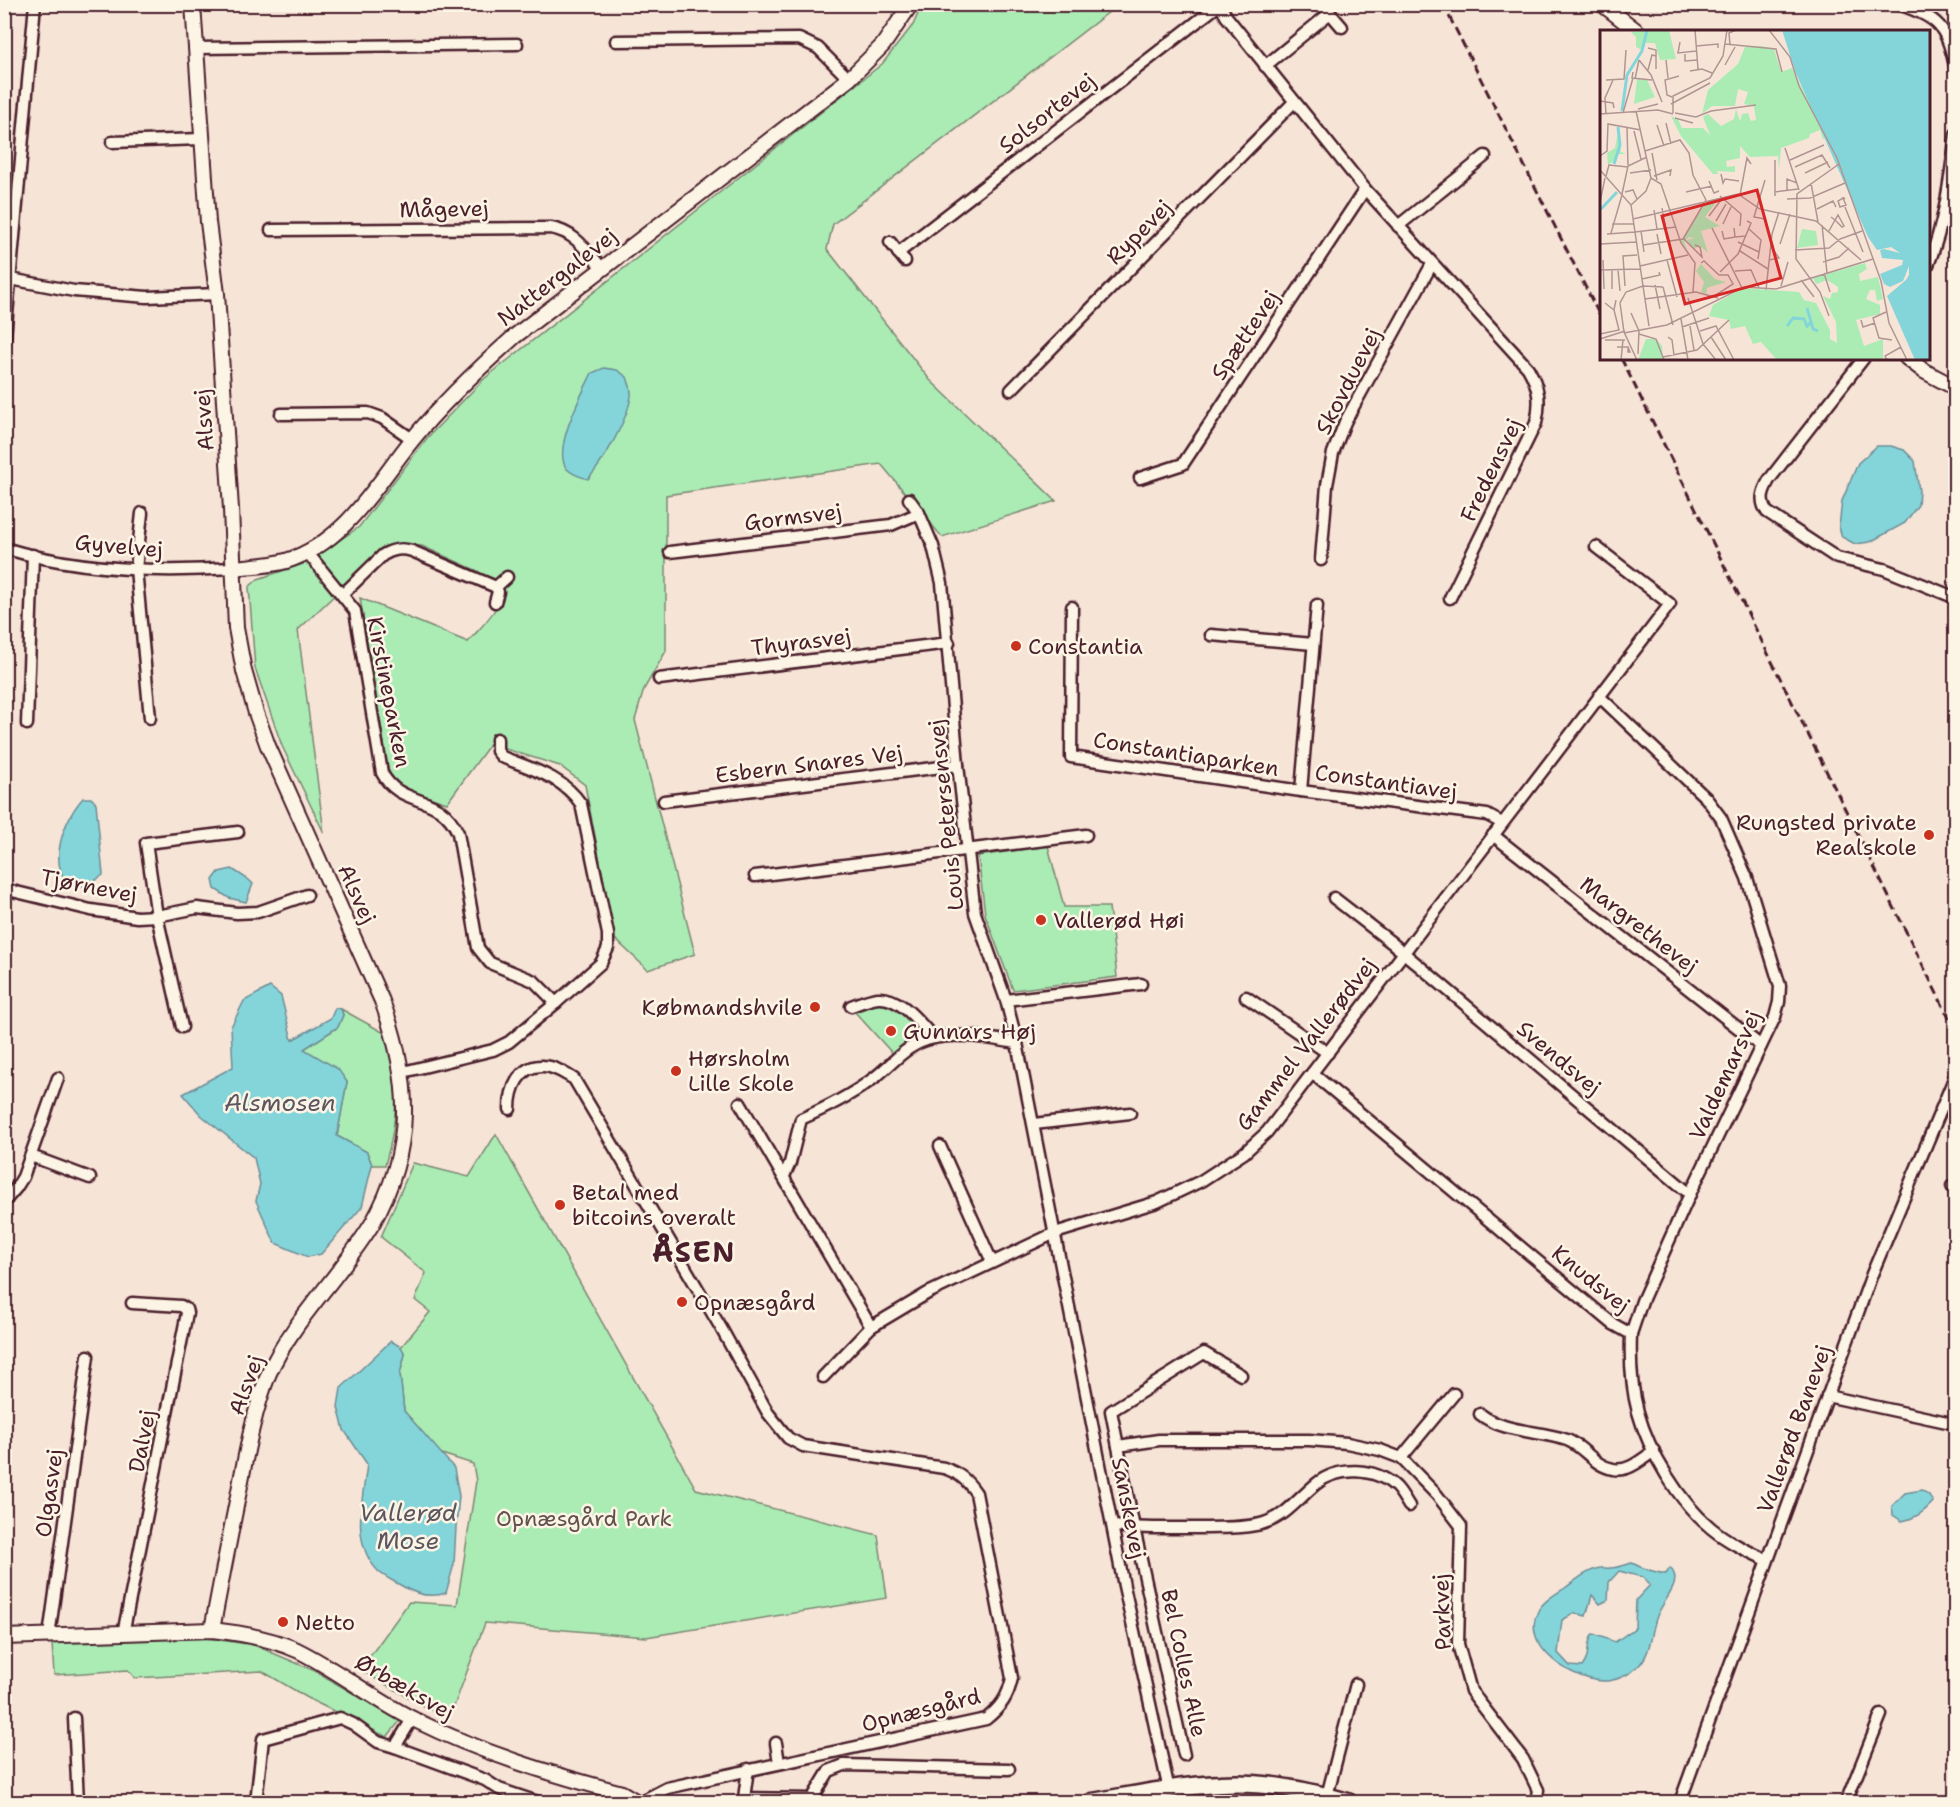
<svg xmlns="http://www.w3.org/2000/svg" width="1960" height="1807" font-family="'Shantell Sans',sans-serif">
	<rect width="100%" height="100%" fill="#f6e4d7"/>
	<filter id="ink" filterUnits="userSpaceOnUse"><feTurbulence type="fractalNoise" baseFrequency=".0167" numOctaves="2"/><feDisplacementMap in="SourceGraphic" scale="12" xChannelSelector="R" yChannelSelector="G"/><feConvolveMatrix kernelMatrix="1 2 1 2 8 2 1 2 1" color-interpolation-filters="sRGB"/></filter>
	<g filter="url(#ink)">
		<g fill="#abecb5" stroke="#7a8670" stroke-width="1.5">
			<path d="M922,5h196l-285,219 -6,25 103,131 126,121 -114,36 -61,-73 -215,31v156l-22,38 -9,31 60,234 -47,16 -33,-31 -30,-154 -25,-19 -70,-22 -43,59 -42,-14 -16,-15 -29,-176 108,44c14,-17 42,-40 31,-62h-8l-11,-4 -2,-5 -56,-25 -16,-1 -26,7 -82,78 26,203 -42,-87 -27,-78 -6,-81 9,-8 48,-16 53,-36 68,-89 57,-59 398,-315 31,-39z"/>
			<path d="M1048,846l16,61h45l8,70 -104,13 -28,-76 -7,-58z"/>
			<path d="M880,1003c20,2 32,18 45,32l-32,19 -38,-42z"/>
			<path d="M341,1009l47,26c11,49 11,81 -3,130h-13l-5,-13 -30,-16 10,-54 -43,-33 34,-22 5,-12z"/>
			<path d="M496,1134l200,355 182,46 9,63 -241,39 -161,-14 -36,97 -89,-50 49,-68 48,3 19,-124 -3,-17 -34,-11 -35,-42 -4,-37 5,-20 -4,-7 29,-35 -15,-12 11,-27 -45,-36 32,-74 56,14z"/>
			<path d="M206,1638l48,7 61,26 85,50 -13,16 -74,-36 -51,-30 -127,7 -7,-8 -74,5 -2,-32 64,-4z"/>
		</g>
		<g fill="#84d5da" stroke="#6d8c94" stroke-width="1.5" fill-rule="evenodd">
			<path d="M604,368l13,2 10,7c2,6 5,13 4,19 -3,22 -27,66 -43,83 -7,-2 -15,-4 -21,-10 -16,-19 16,-77 25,-96z"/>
			<path d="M1877,446h14l13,4 11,11 4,30 -1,14 -13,18 -35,19 -15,2 -13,-7 -3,-10 3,-26 16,-38z"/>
			<path d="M83,798h8l5,5 7,72 -15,10 -15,3c-28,-21 -9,-69 10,-90z"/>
			<path d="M232,869l17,11 4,4 -7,18 -17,-4 -14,-9 -2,-9 6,-8z"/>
			<path d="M270,987l11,9 11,44 39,-22 4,-10 6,1 2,6 -5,12 -34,22 34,20 9,13 -10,54 30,16 5,13 -10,42 -41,47 -13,3 -33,-14 -19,-42 4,-17 -6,-26 -53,-43 -18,-21 50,-27 -2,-40 13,-26z"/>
			<path d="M391,1341l10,6 4,7 -5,20 4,37 50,57 5,28 -3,31 -2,37 -8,29c-15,5 -31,1 -44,-7 -8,-5 -18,-9 -24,-15 -28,-29 -15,-72 -11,-107l-23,-34 -6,-23 3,-19z"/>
			<path d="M1922,1490l7,5 4,7c-9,10 -17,16 -31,19l-9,-6 -1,-9 13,-13z"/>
			<path d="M1632,1563c11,6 22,9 34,11l4,-6c15,14 -8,33 -13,48 -7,18 -5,40 -22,53 -6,6 -21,12 -29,12 -31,1 -87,-34 -68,-70 5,-10 18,-17 27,-23 10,-7 24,-19 36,-20 3,-1 6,1 9,0 8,0 15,-3 22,-5zM1619,1571l23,6 8,8 -14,15 -1,28 -20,14 -22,-8c-9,13 -1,20 -11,33l-12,-1 -12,-13 4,-33 13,-7 11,3 6,-21 8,9 8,-4 1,-18z"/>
		</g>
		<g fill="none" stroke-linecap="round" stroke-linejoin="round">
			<defs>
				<g id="minor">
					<path d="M1220,4l6,12 139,173 163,179c11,19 13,33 8,55l-86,175"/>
					<path d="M1898,4c43,15 48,22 58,66"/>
					<path d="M616,41l183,-2 19,9 31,31"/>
					<path d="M195,48l322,-4"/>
					<path d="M1265,66l65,-53 12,14"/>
					<path d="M112,142l89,-3"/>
					<path d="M1398,226l87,-70"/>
					<path d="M271,230l280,-2c24,4 35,22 51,40"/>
					<path d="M890,242l15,19"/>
					<path d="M898,253l322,-249"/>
					<path d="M1928,265c17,-42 22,-86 28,-131"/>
					<path d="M5,278l69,13 73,6 70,-3"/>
					<path d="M4,348l31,-344"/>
					<path d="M1864,358l-95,122c-6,11 -10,20 -2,32l70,46 47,11 72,29"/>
					<path d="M1011,390l283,-288"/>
					<path d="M281,414l87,-1 14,5 30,21"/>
					<path d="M1140,478l43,-14 182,-275"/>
					<path d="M909,499l10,14 14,33 9,37 16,182 17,148 31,87 11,43 107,543 45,204"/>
					<path d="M142,513l-6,56 14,149"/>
					<path d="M4,548c72,22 154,25 228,20"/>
					<path d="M307,552l48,59 27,162c19,36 58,18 76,60l20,115 12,15 44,18 22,22 45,-40 7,-15v-14l-27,-130c-18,-27 -49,-35 -79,-47l-5,-6v-12"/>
					<path d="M670,552l221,-27 28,-12"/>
					<path d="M1321,560l6,-75 6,-32 12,-31 87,-158"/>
					<path d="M496,587l11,-10"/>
					<path d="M343,594l40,-39c10,-6 18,-7 29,-4l84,36 2,5 -3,10"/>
					<path d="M1317,605l-16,186 186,24 15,8"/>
					<path d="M1072,607l-1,150 230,34"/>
					<path d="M1211,635l102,9"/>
					<path d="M659,679l290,-36"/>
					<path d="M1599,696l107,102 15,20 26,60 33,108 -1,16 -4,15 -85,177 -48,107 -11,33"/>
					<path d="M27,724l6,-169"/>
					<path d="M664,801l294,-36"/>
					<path d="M1493,835l268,211"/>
					<path d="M755,876l331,-41"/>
					<path d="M4,889l87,21 46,7 20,-1 40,-8 40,5 21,-1 49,-17"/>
					<path d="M1334,898l58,45 298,251"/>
					<path d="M1246,997l82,56"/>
					<path d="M1006,1000l135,-16"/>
					<path d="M851,1006c8,-3 18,-7 27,-8 23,-2 42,26 56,40"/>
					<path d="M182,1027l-25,-111 -11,-73 92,-11"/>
					<path d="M403,1072l90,-22 16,-8 47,-39"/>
					<path d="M1312,1073l301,251 18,10c-1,26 0,53 7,78 11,40 41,90 73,116 17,14 36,23 56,32"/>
					<path d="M740,1103l131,224"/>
					<path d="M510,1109c0,-20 9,-44 33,-43 12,0 22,8 31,13l147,249 47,85 20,25 15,8 141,22c15,5 23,12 32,25l36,185c-4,19 -11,29 -26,41l-319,69 -27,14"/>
					<path d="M1034,1124l96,-11"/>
					<path d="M940,1146l52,116"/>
					<path d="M31,1156l59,22"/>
					<path d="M784,1176l6,-13 11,-44c25,-11 47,-22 69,-38 22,-15 34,-37 64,-43 27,-6 56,1 83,5"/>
					<path d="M1952,1186l4,7"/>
					<path d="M4,1202l12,-14 7,-11 35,-99"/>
					<path d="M823,1377l48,-50 57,-34 127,-60 102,-31 44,-21 43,-28 23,-21 403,-528 -74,-57"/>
					<path d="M1827,1396l129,28"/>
					<path d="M1480,1414c24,19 58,16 87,26 18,7 27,26 46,29 16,3 29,-10 41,-18"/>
					<path d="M1118,1446l41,-6h150l38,3 33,7 21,8 36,37 24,31 -3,118 13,47 52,68 15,31 -2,12"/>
					<path d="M1401,1458l53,-64"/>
					<path d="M1113,1526c29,3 58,2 87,2 22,-1 44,1 64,-5 21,-6 35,-25 52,-39 22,-18 59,-17 80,3 5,5 9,13 13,19"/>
					<path d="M123,1634l64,-321 -1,-4 -5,-3 -49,-3"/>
					<path d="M49,1636l39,-280"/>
					<path d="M74,1718l4,84"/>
					<path d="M412,1719l-17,28 90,33 14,9 39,13"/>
					<path d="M776,1743l3,20"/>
					<path d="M1184,1755l-50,-227 -23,-117 93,-58 37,22"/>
					<path d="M748,1769l-4,29 68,1 17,-28 15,-6 165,4"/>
					<path d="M1327,1796l29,-112"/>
					<path d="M256,1802l7,-63 77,-21 13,6 25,18 17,5"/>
					<path d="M1680,1802l192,-528 84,-200"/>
					<path d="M1846,1802l35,-87"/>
				</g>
				<g id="tertiary">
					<path d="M193,4l15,218 9,72 14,215 5,119 8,43 12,42 12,33 114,255c29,79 33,147 -10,223 -11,18 -24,35 -37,52 -24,31 -50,61 -66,97 -16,40 -23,82 -31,123 -9,45 -18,90 -26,134"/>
					<path d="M1602,4l36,28"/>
					<path d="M1907,358l17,13 32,17"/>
					<path d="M232,568c18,-2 37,-2 54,-7 60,-19 89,-75 126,-121 31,-38 67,-72 103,-104l334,-257 34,-34 28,-41"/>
					<path d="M4,1637l208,-7c28,3 58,8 85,20 41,20 77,50 118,70 67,33 135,54 207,73l15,9"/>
				</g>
				<path id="secondary" d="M1092,1802c42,-7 85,-16 128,-18 43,-3 87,6 128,18"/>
			</defs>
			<use href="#minor" stroke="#4a1f2b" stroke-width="15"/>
			<use href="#tertiary" stroke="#4a1f2b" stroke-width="18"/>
			<use href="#secondary" stroke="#4a1f2b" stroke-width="21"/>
			<use href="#minor" stroke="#fcf5e5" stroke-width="10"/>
			<use href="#tertiary" stroke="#fcf5e5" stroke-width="14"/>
			<use href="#secondary" stroke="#fcf5e5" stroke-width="16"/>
			<g stroke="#4a1f2b" stroke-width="3" stroke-dasharray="9 4.5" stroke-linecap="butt">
				<path d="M1443,4l159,316"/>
				<path d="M1621,358l335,674"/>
			</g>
		</g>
	</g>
	<g fill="#c8321e" stroke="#fcf5e5" stroke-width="2">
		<circle cx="1016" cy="646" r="6"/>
		<circle cx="1929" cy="835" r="6"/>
		<circle cx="1041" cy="920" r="6"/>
		<circle cx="815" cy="1007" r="6"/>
		<circle cx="891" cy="1031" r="6"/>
		<circle cx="676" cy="1071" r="6"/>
		<circle cx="560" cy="1205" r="6"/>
		<circle cx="682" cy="1302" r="6"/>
		<circle cx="283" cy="1622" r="6"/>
	</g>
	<g text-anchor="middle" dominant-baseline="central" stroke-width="5" stroke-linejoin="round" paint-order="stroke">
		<g font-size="22" fill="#4a1f2b" stroke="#fcf5e5">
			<text transform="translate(1047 113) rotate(-38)">Solsortevej</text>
			<text transform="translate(444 209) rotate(-1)">Mågevej</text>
			<text transform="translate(1139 232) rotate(-45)">Rypevej</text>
			<text transform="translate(557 277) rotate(-38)">Nattergalevej</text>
			<text transform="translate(1245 335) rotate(-56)">Spættevej</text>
			<text transform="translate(1348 381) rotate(-63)">Skovduevej</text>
			<text transform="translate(204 420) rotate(-94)">Alsvej</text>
			<text transform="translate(1491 470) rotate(-64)">Fredensvej</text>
			<text transform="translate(793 517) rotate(-7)">Gormsvej</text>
			<text transform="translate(119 546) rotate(5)">Gyvelvej</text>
			<text transform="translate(801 642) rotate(-7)">Thyrasvej</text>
			<text transform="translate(389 692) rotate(79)">Kirstineparken</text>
			<text transform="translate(1186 754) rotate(9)">Constantiaparken</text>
			<text transform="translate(809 764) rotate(-7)">Esbern Snares Vej</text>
			<text transform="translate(1386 782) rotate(8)">Constantiavej</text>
			<text transform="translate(946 815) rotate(-96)">Louis Petersensvej</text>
			<text transform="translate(89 886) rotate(11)">Tjørnevej</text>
			<text transform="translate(357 894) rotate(66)">Alsvej</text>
			<text transform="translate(1639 925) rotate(38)">Margrethevej</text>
			<text transform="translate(1306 1044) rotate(-52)">Gammel Vallerødvej</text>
			<text transform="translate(1559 1058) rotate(40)">Svendsvej</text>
			<text transform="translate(1725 1075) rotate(-65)">Valdemarsvej</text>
			<text transform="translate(1591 1279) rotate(39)">Knudsvej</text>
			<text transform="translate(246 1385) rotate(-70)">Alsvej</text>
			<text transform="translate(1794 1429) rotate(-70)">Vallerød Banevej</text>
			<text transform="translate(142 1441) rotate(-79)">Dalvej</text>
			<text transform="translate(49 1493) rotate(-82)">Olgasvej</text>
			<text transform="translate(1129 1508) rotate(79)">Sanskevej</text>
			<text transform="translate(1442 1612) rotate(-92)">Parkvej</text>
			<text transform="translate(1184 1663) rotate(78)">Bel Colles Alle</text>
			<text transform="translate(405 1687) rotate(30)">Ørbæksvej</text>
			<text transform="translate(921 1710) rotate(-14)">Opnæsgård</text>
		</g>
		<g font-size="22" fill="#4a1f2b" stroke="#fcf5e5" text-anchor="start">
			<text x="1028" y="646">Constantia</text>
			<text x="1917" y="822" text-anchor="end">Rungsted private<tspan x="1917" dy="25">Realskole</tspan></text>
			<text x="1053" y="920">Vallerød Høi</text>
			<text x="803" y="1007" text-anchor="end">Købmandshvile</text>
			<text x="903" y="1031">Gunnars Høj</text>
			<text x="688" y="1058">Hørsholm<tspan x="688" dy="25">Lille Skole</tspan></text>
			<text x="572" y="1192">Betal med<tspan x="572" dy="25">bitcoins overalt</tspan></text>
			<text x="694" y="1302">Opnæsgård</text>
			<text x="295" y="1622">Netto</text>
		</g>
		<g font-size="22" fill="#62524e" stroke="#fcf5e5">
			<text x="584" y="1518">Opnæsgård Park</text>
		</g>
		<g font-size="24" font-style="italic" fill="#5b5660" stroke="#fcf5e5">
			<text x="280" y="1103">Alsmosen</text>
			<text x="408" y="1513">Vallerød<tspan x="408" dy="28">Mose</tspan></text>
		</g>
		<g font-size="28" font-weight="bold" letter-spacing="1.5" fill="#4a1f2b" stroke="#fcf5e5">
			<text x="694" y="1252">ÅSEN</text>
		</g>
	</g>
	<g transform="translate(1600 30)">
		<rect width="330" height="330" fill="#f6e4d7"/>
		<path d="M69,0l7,29 -16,1 -5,-17h-12l-1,7 -6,-3v-10l-5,-5zM162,16l12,3 7,23 11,-4 35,70 -4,1 -3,-9 -10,4 -1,4 -28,10 -2,21 -1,-13 -28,1 -10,-11v12l-14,3 1,6 8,-1v6l-19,-1 3,3h-6l-32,-38 -10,-20 7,3 4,9h21l7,7 -7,-18 5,-3 13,12 13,-7 2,-10 4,12 2,-7 6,-1 3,8 5,-1 -2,-14 -10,-2 4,-12 -10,-3 -3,17h-23l-10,8 6,-24 30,-26 7,-17zM37,49l10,1 8,17 -21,7zM18,102l3,20 5,2h-10l-1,6 -7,5 -1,-12 8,-5zM119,168l-14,19 15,9 -19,5 7,22 -8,-7 -6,3 -7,-9 7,-2 -5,-1 -5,5 4,10 -7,-11 26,-40zM202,199l14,2 2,14 -21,3zM265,233l2,6 -8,5 1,7 18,-4 5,22 -6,2 -2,-11h-5l-4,9 14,6v9l-24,6 8,26 19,-7v21h-106l-16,-18 -8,2 -8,-18 -14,3 -2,-9 -20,-4 4,-11 30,-17 56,4 5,8 12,3 14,27v9l7,4 -1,-21 -13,-26 7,3 2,-6 6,-1v-5l-11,-7 -11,4 -3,-6zM101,234l14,15 11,3 -19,6 -1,6 -5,-2 3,-10 -8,-11zM46,309h10l6,7 1,14h-25z" fill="#abecb5"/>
		<path d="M182,0h148v330h-15l-28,-64 19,-16 3,-5v-9l-6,15 -13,6 -6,-3 -4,-10 22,-9 1,-5 -21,-2 -2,-8 4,-1 16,4 -9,-6 -14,3 -9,-13 -73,-166z" fill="#84d5da"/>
		<path fill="none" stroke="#84d5da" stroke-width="3" d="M22,81l5,-36 15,-24 5,-21M14,134l6,-19 -2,-18M1,179l16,-17M207,278l6,21 5,2M187,296l6,-8 11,1 3,7 4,-4"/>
		<path fill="none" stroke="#b19592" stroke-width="1.5" d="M95,0l3,39M169,0l21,27 9,29 38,72 44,123 8,42 18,37M80,12l-2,11 18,-2M125,14l51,5 6,23M130,15l-1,-12 7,-3M96,16l22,-2v4M48,18l8,2v19M85,24v7l12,-1M39,30l12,15 11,27M66,30l2,18M125,35l10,-18M48,40l4,-15 4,1M90,41l12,-2 10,4M33,42l-1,6 20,2M35,49l4,-19M6,50l18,-1 2,-29M72,67l-5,-2 -2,-15 14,-4M0,71l13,2 1,5M71,74l39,-21M38,79l20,-5M23,83l10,-35M73,83v-17l37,-18 13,-22 4,-26M75,83l21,4 15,-6 45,-6M0,84l58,-4 15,4M6,84l-1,-16 8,-18M75,88l18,5M66,93l5,21M57,95l7,21M27,98l1,37M34,101l7,28M185,118l14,42M45,121l35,-11 9,13 4,22 13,25M52,123l5,27M0,126l7,-5 1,-27 33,6M190,130l34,-15M195,137l27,-12 8,13M0,140l31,35 12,81 -17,6 -6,11 4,29 13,28M30,143l21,-3M205,143l23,-11M121,144l2,9 2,-4 14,2M6,146l3,-11 19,2M54,146l17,-6 -1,6M51,148l10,6 20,59 14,20 -2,29M109,151l5,12 5,-2M211,153l7,39M187,160v-11l10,4M25,162l8,-2 4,9M86,162l26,-6M175,162l23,-3M22,164l6,-28 19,-9M140,165l7,-37 4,6M120,166l21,18 -1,12M175,166v-36M243,167v1l3,7 -6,2 -2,-6 5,-3h1l1,1M187,169l23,-1 35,-15M0,172l5,-24M31,175l15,-14 5,-13 -15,-67M245,177l18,45M62,178l6,34M217,179l16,-8 3,6M54,180l3,19M109,186l12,-16M33,189l105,-25 22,15 56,12 45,39M165,189l-11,-2 11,-37M116,191l10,-17M12,194h22M123,194l8,-17M222,195l5,48M112,198l30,60M134,198l1,9 11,-1M149,199l12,11 -3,19M41,201l3,21M122,201l2,8 11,-2M229,201l6,-11 3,-5 6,11 -2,1 -7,-7 -4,-3M35,202l41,-5M11,203l11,-38M7,204l28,-2M57,204l4,20M84,209l18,18 -2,-10 -5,-2M240,209l22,-8M138,212l21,10M0,214l36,-2M180,214l10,-30M43,215l40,-6 23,-39M195,220l34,-2 11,-9M140,221l28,18M3,230l1,29M67,230l10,37M169,230l10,-2 -7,-10M223,232l16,-5 10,-9M101,233l3,-2 15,14h9l5,9 -17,11M40,236l48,-11M0,240l40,-1M12,240v19M18,240l2,21M135,241l16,-1 8,18M120,242l18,-18 13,-31 -4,-2M224,243l6,19M42,249l18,-4 -1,-3M201,250l13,17 -3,-4M55,255l5,24M25,256l-2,-30 14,-1M181,256l7,-24M63,257l10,38M166,260l6,-56 7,-22M88,268l15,46 13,16M45,269l51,-7 22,6M5,273l9,7 2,-10M286,282l-13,6 6,20 13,2M31,283l8,18 -1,23M229,286l-9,-24 -24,-33 1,-65 42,-30M81,289l7,41M261,290l2,7 12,-4M49,296l-6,-40 20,1M90,296l4,24M82,297l27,-9M100,301l16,-5 18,34M24,303l43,-8 77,-38 32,2 97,-30M0,304l19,-4 -5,-20M39,304l17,5 8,21M68,307l4,3 2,15M111,307l15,23M0,309l25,-8M5,310h20M17,317h11l2,5h-2v-5M63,327l34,-7 32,-30M21,330l2,-20M287,330l-2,-4 16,-9"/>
		<path fill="#d62828" fill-opacity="0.15" stroke="#d62828" stroke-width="3" d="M157,160l24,88 -96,26 -23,-88z"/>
		<rect width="330" height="330" fill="none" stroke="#4a1f2b" stroke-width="3"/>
	</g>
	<rect width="1960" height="1807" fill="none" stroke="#fcf5e5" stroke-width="24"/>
	<rect x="12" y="12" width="1936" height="1783" fill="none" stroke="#4a1f2b" stroke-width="2" filter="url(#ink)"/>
</svg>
